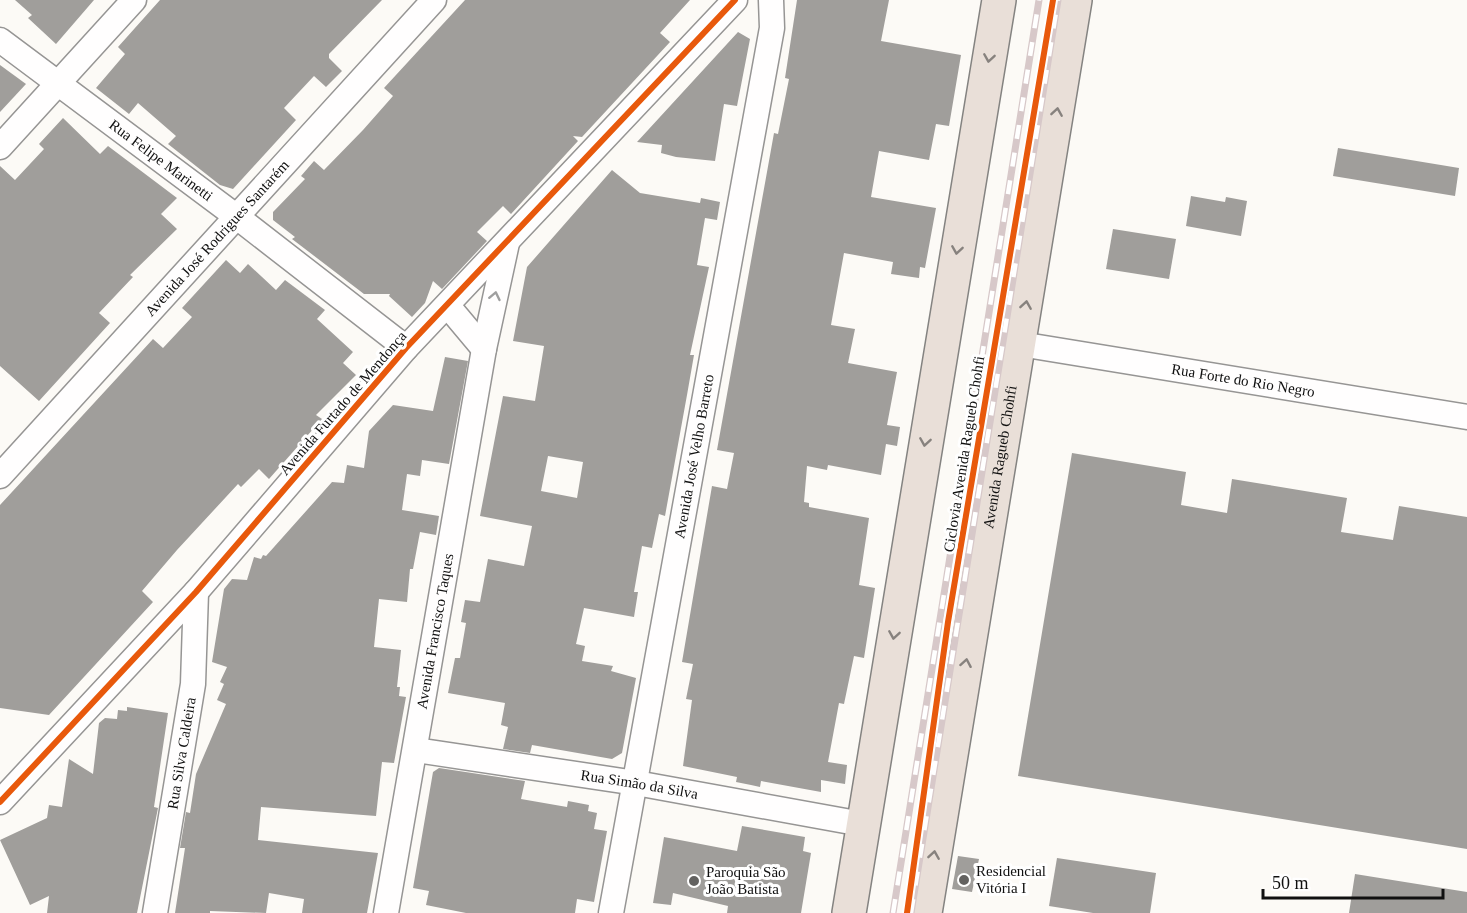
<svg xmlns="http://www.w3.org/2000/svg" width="1467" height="913" font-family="'Times New Roman',serif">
	<rect width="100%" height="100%" fill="#fcfaf6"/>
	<g fill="#a09e9b" fill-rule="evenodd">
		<path d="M15,0h79l-38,44 -28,-26 4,-3z"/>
		<path d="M160,0h222l-53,54v4l13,13 -16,16 -12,-11 -30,32 12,12 -63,69 -13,-4 -52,-41 8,-8 -38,-33 -9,11 -33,-26 29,-34 -7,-7z"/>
		<path d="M465,0h225l-30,33 10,9 -88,95 -9,-1 5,5 -67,73 -8,-8 -26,26 10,9 -45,48 -9,-8 -8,22 -13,14 -23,-21 1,-2h-26l-72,-55 3,-2 -22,-17v-8l32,-33 -4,-3 13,-15 10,9 39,-40 30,-34 -9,-8z"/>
		<path d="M797,0h92l-8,41 80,14 -12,71 -13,-2 -7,36 -50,-9 -8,46 65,11 -11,60 -5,-1 -1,11 -28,-4 2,-12 -49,-9 -13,72 24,4 -7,34 49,9 -10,53 13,2 -3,19 -11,-2 -5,31 -53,-10 -1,5 -20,-4 -3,36 5,1v4l60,11 -10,67 16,3 -11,70 -10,-2 -10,48 -5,-1 -11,59 19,3 -2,19 -24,-4v12l-60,-11 -1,6 -9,-2 -15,-3 1,-5 -54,-11 9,-66 -6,-1 7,-35 -11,-2 30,-176 15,3 7,-36 -17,-3 57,-317 4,1 11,-55 -4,-1z"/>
		<path d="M738,32l12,7 -13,67 -13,-2 -9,57 -39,-4 -15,-4 1,-8 -25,-3z"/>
		<path d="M0,65l26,19 -26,28z"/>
		<path d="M63,118l37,36 8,-8 69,52 -16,16 16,15 -47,46 3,2 -34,36 11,10 -71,78 -39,-35v-200l15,14 29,-31 -5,-5z"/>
		<path d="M1338,148l121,20 -4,28 -122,-20z"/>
		<path d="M612,170l28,23 60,10 1,-5 19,4 -3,18 -12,-2 -8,47 12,2 -19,88h4l-7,40 -22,121 -6,-2 -7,34 -10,-2 -8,46h4l-4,25 -50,-9 -8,36 9,2 -3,15 31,5 -2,5 25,7 -14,75 -10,6 -80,-14 -2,8 -27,-4 5,-22 -7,-2 4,-22 -57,-10 7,-35h5l6,-35 -5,-1 4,-22 15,2 8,-43 36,7 8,-40 -52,-10 23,-120 32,5 9,-55 -31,-5 14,-74zM548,456l35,6 -6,36 -36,-7z"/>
		<path d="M1191,196l34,6 1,-5 21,4 -6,35 -55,-10z"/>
		<path d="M1113,229l63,10 -7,40 -63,-10z"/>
		<path d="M226,260l14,13 8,-9 28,26 9,-10 40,30 -8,9 36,33 -10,11 13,12 -40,40 6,4 -53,60 -10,-10 -18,18 -3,-3 -61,66 -35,41 11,11 -104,113 -49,-7v-203l153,-166 10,9 29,-31 -10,-9z"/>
		<path d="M445,357l23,4 -19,103 -27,-4 -2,16 -13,-2 -5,36 37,6 -3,19 -16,-3 -7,37h-3l-3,33 -28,-3 -5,48 27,3 -4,37h3l-1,9 7,1 -12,66 -12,-1 -6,54 -115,-9 -3,33 120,13 -11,60h-65l2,-14 -35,-6 -3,20 -56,-2v2h-35l10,-65h-5l6,-36 4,1 6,-39 30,-70 -9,-4 7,-16 -4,-2 7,-15 -15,-5 12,-73 8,-10 15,1 7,-23 7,2 2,-4 3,1 66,-74 12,1 3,-18 17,3 5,-37 24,-26 40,6z"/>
		<path d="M1072,453l114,19 -5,33 46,8 5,-34 115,19 -6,34 52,8 6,-34 68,11v332l-449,-73z"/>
		<path d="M127,707l41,6 -14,94 4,1 -21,105h-90l2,-17 -19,9 -30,-65 47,-22 2,-13 13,2 7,-48 24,15 6,-51 6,-5 12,1 1,-9 9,1z"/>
		<path d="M439,768l86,13 -4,18 46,8 1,-6 21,4 -1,6 9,2 -3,16 13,2 -13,71 -17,-3 -2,14h-109l-40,-8 3,-14 -16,-3 20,-116z"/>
		<path d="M742,826l63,11 -2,14 8,2 -10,60h-74l1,-7 -55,-13 -2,12 -18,-2 11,-66 73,14z"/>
		<path d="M958,856l21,3 -7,33 -20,-3z"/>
		<path d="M1057,858l99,15 -6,40h-57l-44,-7z"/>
		<path d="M1355,874l112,18v21h-118z"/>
	</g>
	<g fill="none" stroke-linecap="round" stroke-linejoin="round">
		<defs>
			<g id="street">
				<path id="s1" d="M0,40l237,177 169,131"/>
				<path d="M0,147l134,-147"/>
				<path d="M444,309l9,3 31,37"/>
				<path id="s2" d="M1020,344l447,73"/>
				<path id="s3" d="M0,476l434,-476"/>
				<path id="s4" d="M416,750l220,33 226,41"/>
				<path d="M0,802l196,-210 210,-244 329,-348"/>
				<path id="s5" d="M155,913l38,-229 3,-92"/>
				<path id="s6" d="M386,913l98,-564 23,-106"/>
				<path id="s7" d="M611,913l161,-885 -1,-28"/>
			</g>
			<g id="highway">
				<path d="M849,913l150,-913"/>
				<path id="s8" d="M925,913l150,-913"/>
			</g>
		</defs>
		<use href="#street" stroke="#969594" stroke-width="27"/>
		<use href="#highway" stroke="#848381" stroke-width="36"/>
		<use href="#street" stroke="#fffefe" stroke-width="24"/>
		<use href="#highway" stroke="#e9dfd8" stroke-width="33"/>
		<defs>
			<g id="rail">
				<path d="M893,913l146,-913"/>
				<path d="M911,913l147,-913"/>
			</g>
		</defs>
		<use href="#rail" stroke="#d7c8c9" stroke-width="7"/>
		<use href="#rail" stroke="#fff" stroke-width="4.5" stroke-dasharray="14" stroke-linecap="butt"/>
		<defs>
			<g id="cycleway">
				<path d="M0,802l196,-210 210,-244 329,-348"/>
				<path d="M907,913l41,-291 105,-622"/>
			</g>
		</defs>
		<use href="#cycleway" stroke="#fff" stroke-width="10"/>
		<use href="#cycleway" stroke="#e8590c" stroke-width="6"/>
	</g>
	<defs><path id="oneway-chevron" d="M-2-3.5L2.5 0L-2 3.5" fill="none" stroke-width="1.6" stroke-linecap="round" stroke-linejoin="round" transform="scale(1.5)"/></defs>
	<g stroke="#87827e">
		<use href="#oneway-chevron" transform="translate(989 58) rotate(99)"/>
		<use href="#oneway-chevron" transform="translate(1057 112) rotate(-81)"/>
		<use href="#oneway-chevron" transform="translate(957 250) rotate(99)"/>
		<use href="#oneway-chevron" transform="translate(1026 305) rotate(-81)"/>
		<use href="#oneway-chevron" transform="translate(925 442) rotate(99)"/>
		<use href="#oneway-chevron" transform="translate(894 635) rotate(99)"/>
		<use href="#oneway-chevron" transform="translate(966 663) rotate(-80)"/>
		<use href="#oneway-chevron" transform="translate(934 855) rotate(-81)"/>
	</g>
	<use stroke="#9f9f9f" href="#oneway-chevron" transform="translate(495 296) rotate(-78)"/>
	<g fill="#636260" stroke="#fff" stroke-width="2">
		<circle cx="964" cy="880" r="6"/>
		<circle cx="694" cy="881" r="6"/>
	</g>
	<g text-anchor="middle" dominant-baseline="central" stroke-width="6" stroke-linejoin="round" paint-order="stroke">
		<g font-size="15" fill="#101010" stroke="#fff">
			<text stroke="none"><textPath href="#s1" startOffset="201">Rua Felipe Marinetti</textPath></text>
			<text stroke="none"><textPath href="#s3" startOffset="322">Avenida José Rodrigues Santarém</textPath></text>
			<text stroke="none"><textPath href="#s2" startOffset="226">Rua Forte do Rio Negro</textPath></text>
			<text transform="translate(343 403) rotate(-49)">Avenida Furtado de Mendonça</text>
			<text transform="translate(964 454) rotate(-81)">Ciclovia Avenida Ragueb Chohfi</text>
			<text stroke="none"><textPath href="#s7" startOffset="464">Avenida José Velho Barreto</textPath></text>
			<text stroke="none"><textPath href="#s8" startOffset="462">Avenida Ragueb Chohfi</textPath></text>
			<text stroke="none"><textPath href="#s6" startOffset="286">Avenida Francisco Taques</textPath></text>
			<text stroke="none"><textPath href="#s5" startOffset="162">Rua Silva Caldeira</textPath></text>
			<text stroke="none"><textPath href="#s4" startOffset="226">Rua Simão da Silva</textPath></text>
		</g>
		<g font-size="15" fill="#101010" stroke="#fff" text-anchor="start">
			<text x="976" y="871">Residencial<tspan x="976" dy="17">Vitória I</tspan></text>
			<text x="706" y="872">Paroquia São<tspan x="706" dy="17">João Batista</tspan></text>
		</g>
	</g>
	<path d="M1263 889v9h180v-9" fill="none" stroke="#101010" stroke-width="3"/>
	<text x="1272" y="889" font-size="18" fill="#101010" stroke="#ffffff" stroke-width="4.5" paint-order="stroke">50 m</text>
</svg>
